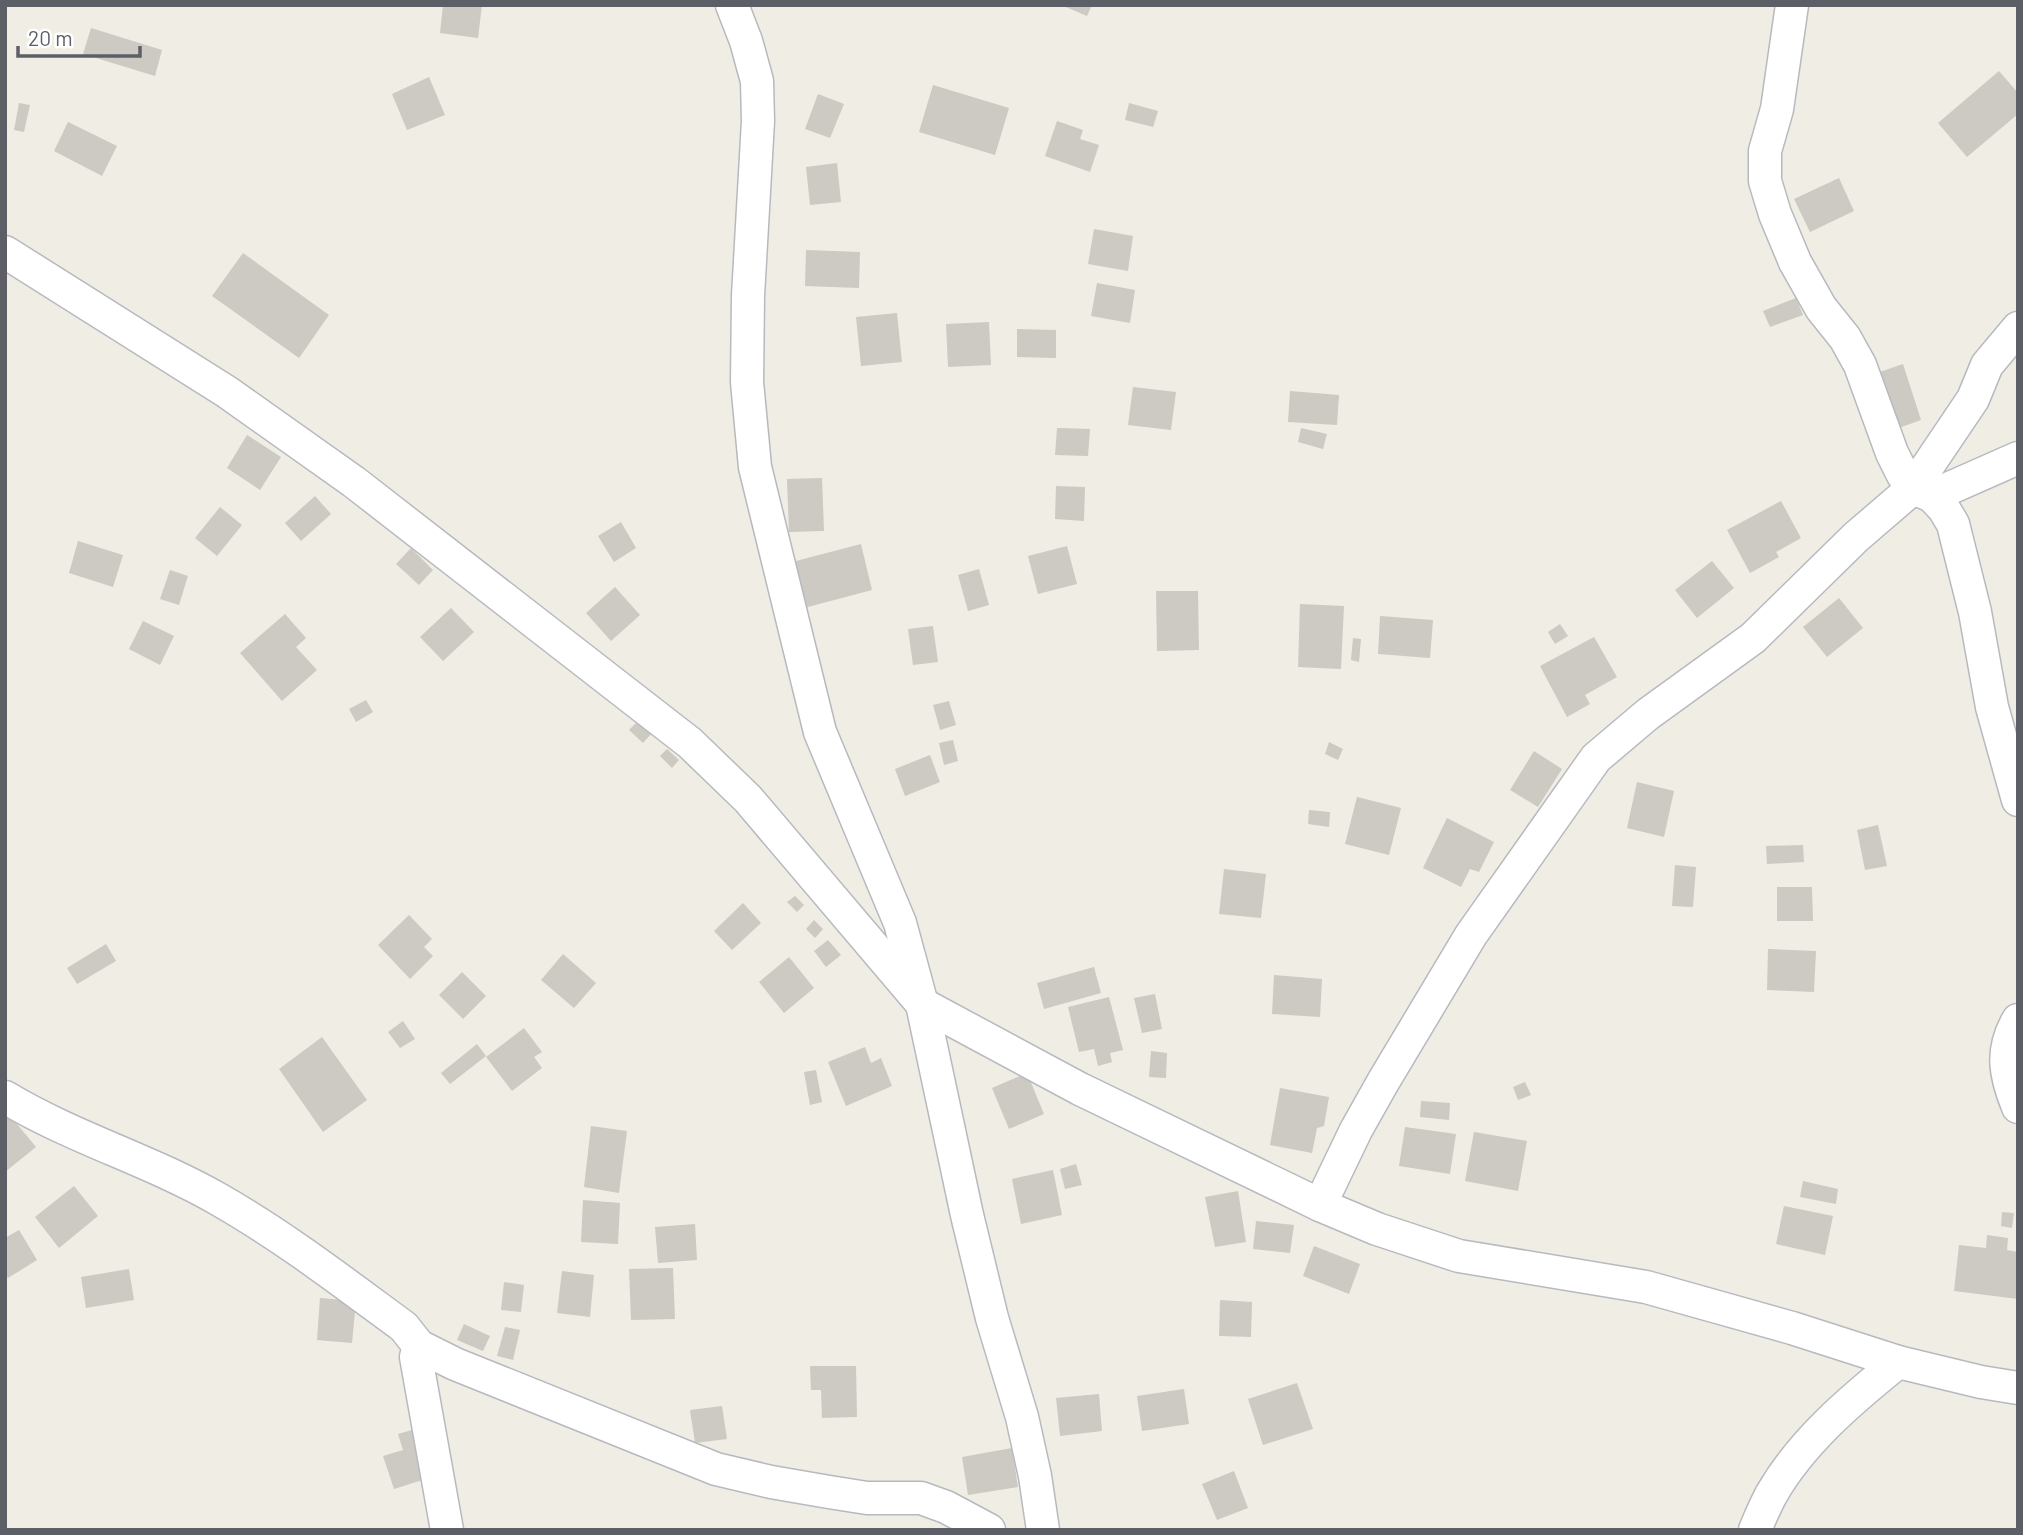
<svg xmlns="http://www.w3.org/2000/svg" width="2023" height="1535" font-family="Barlow,sans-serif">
	<rect width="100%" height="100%" fill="#f0ede4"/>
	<g fill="#cdc9c3">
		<path d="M443,5h39l-4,33 -38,-5z"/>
		<path d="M1061,5h31l-5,11z"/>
		<path d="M91,28l71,22 -7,26 -72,-22z"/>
		<path d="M1999,71l19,22v21l-51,43 -29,-34z"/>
		<path d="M429,77l16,38 -38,15 -15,-36z"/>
		<path d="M933,85l76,23 -14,47 -76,-23z"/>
		<path d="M818,94l26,10 -14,34 -25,-9z"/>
		<path d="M19,103l11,2 -6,27 -10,-2z"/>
		<path d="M1129,103l29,8 -5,16 -28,-7z"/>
		<path d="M1057,121l26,9 -3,9 19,6 -9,27 -45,-16z"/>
		<path d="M68,122l49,24 -15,30 -48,-25z"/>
		<path d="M837,163l4,39 -31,3 -4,-38z"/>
		<path d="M1839,178l15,33 -44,21 -16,-33z"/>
		<path d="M1094,229l39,7 -5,35 -40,-7z"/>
		<path d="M806,250l54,2 -1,36 -54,-2z"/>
		<path d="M243,253l86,62 -30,43 -87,-62z"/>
		<path d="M1097,283l38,7 -5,33 -39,-7z"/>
		<path d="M1796,298l7,17 -33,12 -7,-16z"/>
		<path d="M897,313l5,49 -41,4 -5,-49z"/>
		<path d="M989,322l2,43 -43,2 -2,-43z"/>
		<path d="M1017,329l39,1v28l-39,-1z"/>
		<path d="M1903,364l18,56 -25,9 -19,-56z"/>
		<path d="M1133,387l43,5 -5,38 -43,-5z"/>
		<path d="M1290,391l49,4 -2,30 -49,-3z"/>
		<path d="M1057,428l33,1 -2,27 -33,-1z"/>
		<path d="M1301,428l26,6 -4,15 -25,-7z"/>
		<path d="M247,435l34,22 -21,33 -33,-22z"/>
		<path d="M822,478l2,53 -35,1 -2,-53z"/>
		<path d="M1056,486l29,1 -1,34 -29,-2z"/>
		<path d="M315,496l16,18 -30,27 -16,-18z"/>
		<path d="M1781,501l20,37 -25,14 3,5 -29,16 -23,-43z"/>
		<path d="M220,507l22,18 -25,31 -22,-18z"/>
		<path d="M621,522l15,26 -22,14 -16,-26z"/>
		<path d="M78,541l45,14 -10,32 -44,-14z"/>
		<path d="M861,544l11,46 -68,18 -12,-46z"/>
		<path d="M1067,546l10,38 -39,10 -10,-38z"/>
		<path d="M411,548l22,22 -14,15 -23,-21z"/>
		<path d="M1712,561l22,27 -37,30 -22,-28z"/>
		<path d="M979,569l10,36 -21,6 -10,-36z"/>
		<path d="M170,570l18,6 -9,29 -19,-6z"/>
		<path d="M615,587l25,28 -29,26 -25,-28z"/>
		<path d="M1156,591h42l1,59 -42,1z"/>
		<path d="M1839,598l24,30 -36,29 -24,-30z"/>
		<path d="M1300,604l44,2 -3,63 -43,-2z"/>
		<path d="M451,608l23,24 -31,29 -23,-24z"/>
		<path d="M285,614l21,24 -10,9 21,23 -35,31 -42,-48z"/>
		<path d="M1380,616l53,4 -3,38 -52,-4z"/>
		<path d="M143,621l31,15 -14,29 -31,-16z"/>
		<path d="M1560,624l8,12 -13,8 -7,-12z"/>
		<path d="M933,626l5,36 -25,3 -5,-36z"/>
		<path d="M1594,637l23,40 -32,18 5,9 -23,13 -27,-51z"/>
		<path d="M1353,638l8,1 -2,23 -8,-2z"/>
		<path d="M366,700l7,12 -17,10 -7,-13z"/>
		<path d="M949,701l7,24 -16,5 -7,-25z"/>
		<path d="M640,719l13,13 -10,11 -14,-13z"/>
		<path d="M953,740l5,21 -14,4 -5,-22z"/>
		<path d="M1329,742l14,7 -5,11 -13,-6z"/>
		<path d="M667,749l12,11 -7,8 -12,-12z"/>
		<path d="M1534,751l28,18 -24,38 -28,-17z"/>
		<path d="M930,755l10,27 -35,14 -10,-27z"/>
		<path d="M1637,782l37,9 -10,46 -37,-9z"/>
		<path d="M1357,797l44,11 -12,47 -44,-11z"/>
		<path d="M1309,810l21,2 -1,15 -21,-3z"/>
		<path d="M1447,818l47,24 -15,30 -9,-3 -9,18 -38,-19z"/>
		<path d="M1878,825l9,41 -22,4 -8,-40z"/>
		<path d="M1803,845l1,17 -37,2 -1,-18z"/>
		<path d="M1675,865l21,2 -3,40 -21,-1z"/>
		<path d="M1224,869l42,5 -5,44 -42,-4z"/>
		<path d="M1777,887h35l1,34h-36z"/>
		<path d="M795,896l9,9 -7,7 -10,-10z"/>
		<path d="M743,903l18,20 -29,27 -18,-19z"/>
		<path d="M409,915l23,24 -8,8 9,9 -23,23 -32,-34z"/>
		<path d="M814,920l9,9 -8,9 -9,-9z"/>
		<path d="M828,940l13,15 -15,12 -12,-16z"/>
		<path d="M106,944l10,17 -39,23 -10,-16z"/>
		<path d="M1768,949l48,2 -2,41 -47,-2z"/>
		<path d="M563,954l33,29 -22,25 -33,-28z"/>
		<path d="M789,957l25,31 -30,25 -25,-31z"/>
		<path d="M1094,967l7,26 -57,16 -7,-26z"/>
		<path d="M462,972l24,24 -23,23 -24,-24z"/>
		<path d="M1274,975l48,4 -2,38 -48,-3z"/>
		<path d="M1155,994l7,35 -20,4 -8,-35z"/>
		<path d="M1109,997l14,53 -13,3 2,9 -14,4 -4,-17 -15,3 -11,-45z"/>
		<path d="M403,1021l12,18 -15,9 -12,-16z"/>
		<path d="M524,1028l18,24 -8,5 8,11 -30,23 -26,-34z"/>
		<path d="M322,1037l45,63 -44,32 -44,-63z"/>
		<path d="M477,1044l9,12 -36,28 -9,-11z"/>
		<path d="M865,1047l6,16 10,-5 11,28 -46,20 -18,-44z"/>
		<path d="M1151,1051l16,2 -1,25 -17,-1z"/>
		<path d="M816,1070l6,32 -12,3 -6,-33z"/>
		<path d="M1027,1073l17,41 -35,15 -17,-41z"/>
		<path d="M1525,1082l6,13 -13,5 -5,-13z"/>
		<path d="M1280,1088l49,9 -5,29 -7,2 -5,25 -42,-8z"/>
		<path d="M1421,1101l29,2 -1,17 -29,-3z"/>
		<path d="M7,1112l29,35 -31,25v-59z"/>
		<path d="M591,1126l36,5 -8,62 -35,-6z"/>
		<path d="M1405,1127l51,7 -6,40 -51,-8z"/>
		<path d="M1474,1132l53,9 -9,50 -53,-10z"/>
		<path d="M1076,1164l6,21 -17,4 -5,-20z"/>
		<path d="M1053,1170l9,45 -41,9 -9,-45z"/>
		<path d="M1803,1181l35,8 -2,15 -36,-7z"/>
		<path d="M74,1186l24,30 -39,32 -24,-31z"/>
		<path d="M1238,1191l8,51 -31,5 -10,-50z"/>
		<path d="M583,1200l37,3 -2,41 -37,-2z"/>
		<path d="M1784,1206l49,10 -8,39 -49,-11z"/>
		<path d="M2002,1212l12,1 -2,15 -11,-2z"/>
		<path d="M1256,1221l38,4 -4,28 -37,-4z"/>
		<path d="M695,1224l2,36 -39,3 -3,-36z"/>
		<path d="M19,1230l18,30 -29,18 -3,-5v-35z"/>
		<path d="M1987,1235l21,3 -1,12 11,2v47l-64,-8 5,-46 27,3z"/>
		<path d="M1314,1246l46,18 -11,30 -46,-18z"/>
		<path d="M673,1268l2,51 -44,1 -2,-51z"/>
		<path d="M129,1269l5,31 -48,8 -5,-31z"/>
		<path d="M562,1271l32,4 -4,42 -33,-4z"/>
		<path d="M504,1282l20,3 -3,27 -20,-2z"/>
		<path d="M320,1298l36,3 -4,42 -35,-3z"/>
		<path d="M1220,1300l32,2 -1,35 -32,-1z"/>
		<path d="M464,1324l26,12 -7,15 -26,-11z"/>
		<path d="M505,1327l15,3 -7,30 -16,-4z"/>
		<path d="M810,1366h46l1,51 -35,1 -1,-28h-10z"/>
		<path d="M1297,1383l16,46 -50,16 -15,-46z"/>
		<path d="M1184,1389l5,35 -47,7 -5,-35z"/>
		<path d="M1099,1394l3,37 -42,5 -4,-38z"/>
		<path d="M722,1406l5,33 -32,4 -5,-33z"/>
		<path d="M419,1428l16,48 -41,13 -11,-33 20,-6 -5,-16z"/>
		<path d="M1012,1448l6,39 -50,8 -6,-38z"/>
		<path d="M1234,1471l14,37 -31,12 -15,-36z"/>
	</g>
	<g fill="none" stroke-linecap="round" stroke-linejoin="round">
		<defs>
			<g id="minor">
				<path d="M732,5l14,36 11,40 1,40 -10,175 -1,86 8,85 65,265 80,191 22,81 45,211 25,103 30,99 13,59 8,54"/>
				<path d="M1792,5l-15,104 -12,42v30l10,33 20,48 26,46 24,30 15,27 32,88 11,22 10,13 19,8 12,13 9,15 22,88 17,95 26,93"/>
				<path d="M5,252l222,140 127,90 336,261 58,56 174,205 158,85 240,116 57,24 82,27 187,31 146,41 106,34 83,20 37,6"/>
				<path d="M1932,496l86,-38"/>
				<path d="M2018,1020c-18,31 -13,55 0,87"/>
				<path d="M5,1097c68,41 145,63 213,102 65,37 126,84 186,128l15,19 36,18 261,105 55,13 58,10 38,6h54l25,9 43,23"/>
				<path d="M1320,1205l36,-75 27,-48 88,-147 125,-177 52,-44 105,-76 103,-101 57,-49 60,-89 14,-34 31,-37"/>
				<path d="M419,1346l-3,11 31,173"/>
				<path d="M1755,1530c5,-12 10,-24 16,-35 30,-53 80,-95 127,-133"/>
			</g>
		</defs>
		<use href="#minor" stroke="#b6babf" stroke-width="35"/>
		<use href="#minor" stroke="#fff" stroke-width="32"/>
	</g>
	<rect width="2023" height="1535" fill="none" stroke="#5c6066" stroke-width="14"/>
	<path d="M18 46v10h122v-10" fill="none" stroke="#5c6066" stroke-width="3.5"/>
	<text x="28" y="46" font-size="21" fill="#5c6066" stroke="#ffffff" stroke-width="5" paint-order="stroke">20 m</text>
</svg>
